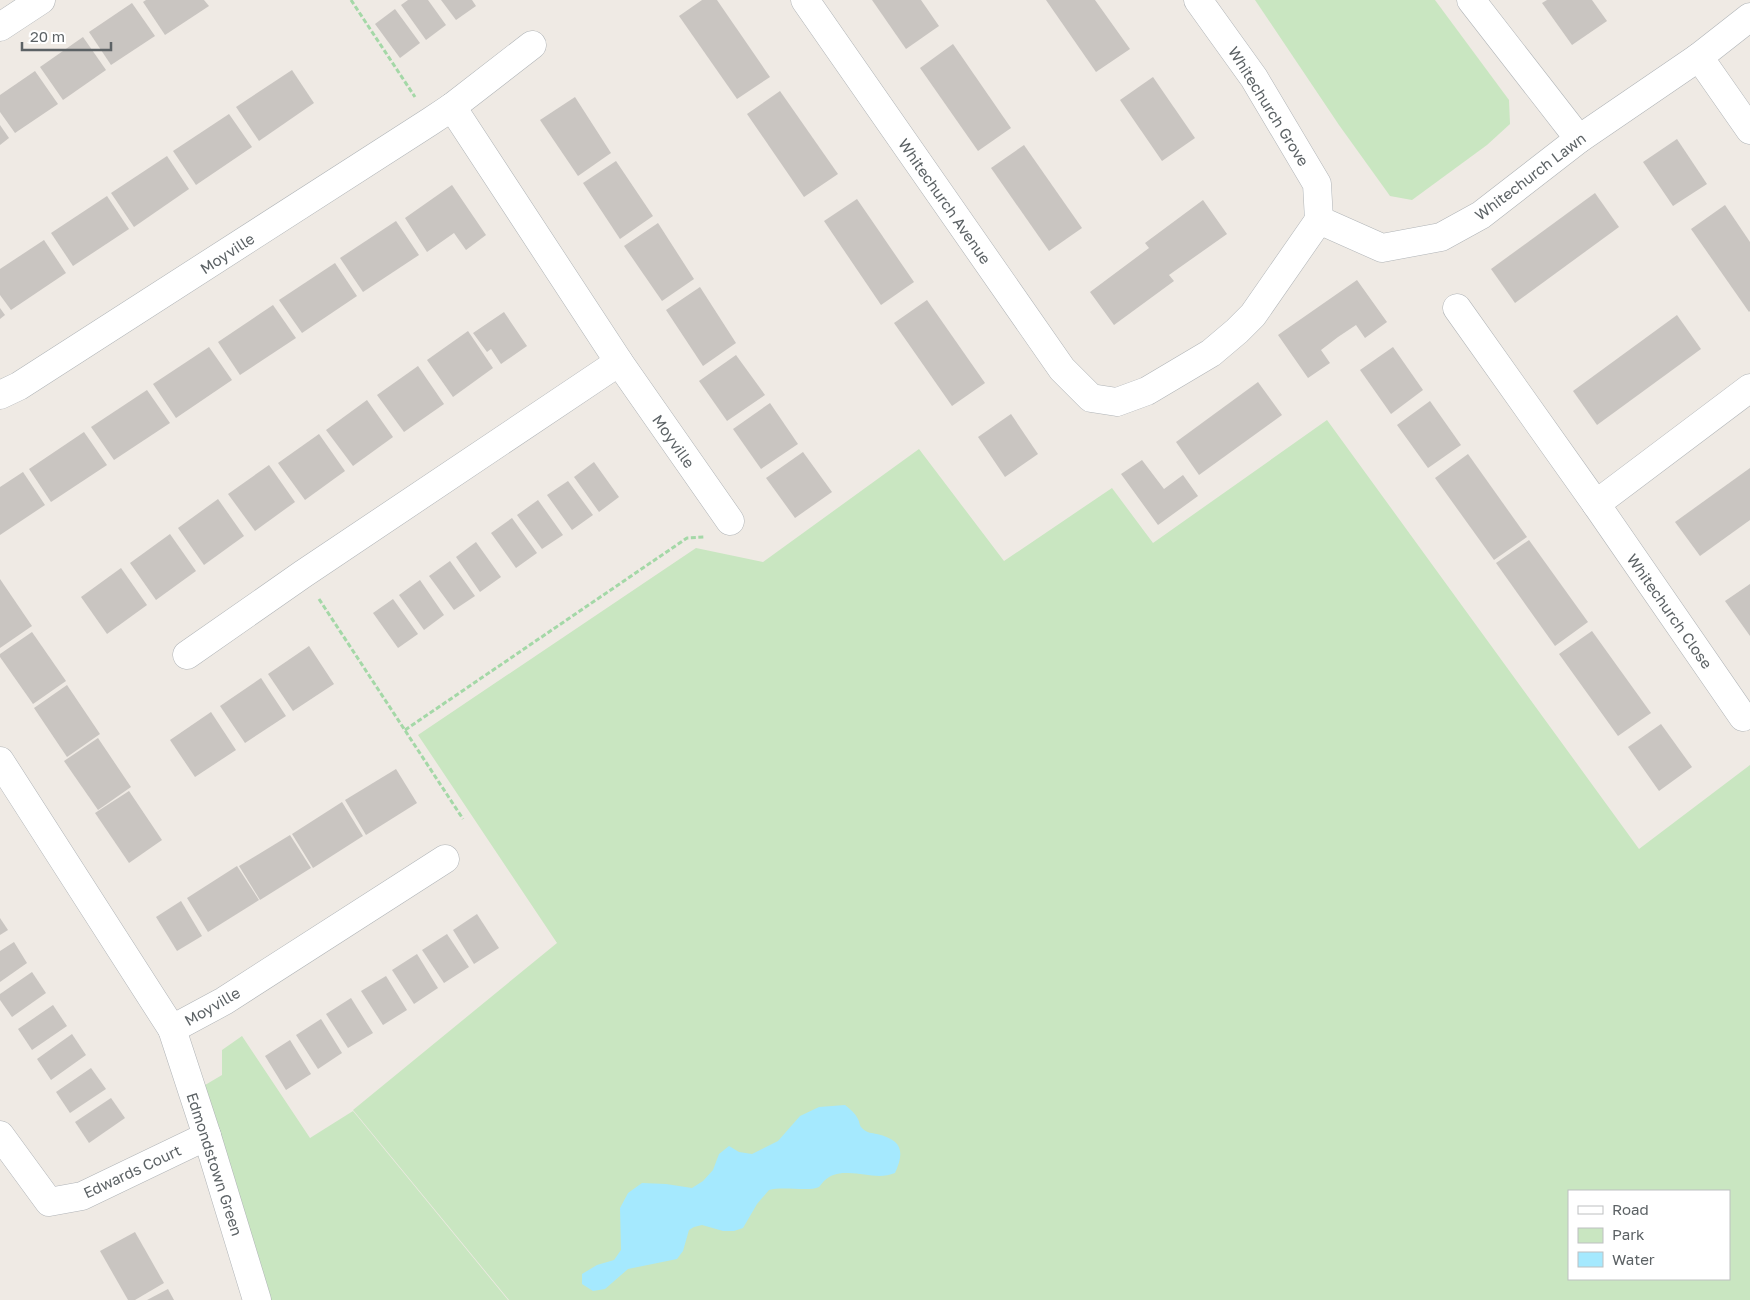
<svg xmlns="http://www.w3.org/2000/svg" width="1750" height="1300" font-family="'Golos Text',sans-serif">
	<rect width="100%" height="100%" fill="#efeae4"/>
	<g fill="#c9e6c1" fill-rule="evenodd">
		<path d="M1255,0h180l74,100 1,24 -23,21 -75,55 -22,-4 -51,-71z"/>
		<path d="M1327,420l312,429 111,-84v535h-1241l-156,-190 204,-167 -139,-208 278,-187 67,14 156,-113 85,112 108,-73 41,55zM1569,1191h160v88h-160z"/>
		<path d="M242,1036l68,102 43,-27 155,189h-243l-65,-212 22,-13v-25z"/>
	</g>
	<path fill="#a5e9fe" d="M845,1105c5,4 10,8 13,14 2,4 1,7 5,10 4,4 9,4 14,5 25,6 28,17 18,39 -17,7 -32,-1 -50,0 -7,0 -15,2 -21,8 -1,1 -4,5 -5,6 -10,5 -35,-1 -50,3l-12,14 -14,24 -9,3h-11l-21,-6 -8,2 -5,3 -6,21 -6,8 -49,10 -23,20 -12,2 -11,-7v-10l15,-9 17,-5 7,-10 -1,-42 8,-15 14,-10 24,1 26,4 11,-7 10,-11 6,-16 10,-8 10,6 13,2 26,-13 22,-25 19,-9z"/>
	<g fill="#c9c5c1">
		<path d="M146,0h58l5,6 -44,29 -22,-33z"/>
		<path d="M408,0h20l18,25 -20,15 -25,-35z"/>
		<path d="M441,0h31l4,6 -20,14z"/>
		<path d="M702,0h15l53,77 -33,22 -58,-83z"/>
		<path d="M872,0h49l18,26 -33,23z"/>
		<path d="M1046,0h49l35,49 -34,23z"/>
		<path d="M1547,0h45l15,21 -35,24 -30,-42z"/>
		<path d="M132,3l23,33 -44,29 -22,-33z"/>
		<path d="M395,9l25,34 -20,15 -25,-34z"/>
		<path d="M83,37l23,33 -43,30 -23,-33z"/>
		<path d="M953,44l58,84 -33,23 -58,-83z"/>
		<path d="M292,70l22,33 -55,38 -23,-34z"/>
		<path d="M35,71l23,33 -43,29 -15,-21v-17z"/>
		<path d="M1153,77l42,61 -33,23 -42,-61z"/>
		<path d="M780,91l58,83 -34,23 -57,-83z"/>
		<path d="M575,97l36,56 -33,23 -38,-56z"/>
		<path d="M229,114l23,33 -56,38 -23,-34z"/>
		<path d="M0,125l9,13 -9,7z"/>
		<path d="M1677,139l30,45 -34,22 -30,-44z"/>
		<path d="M1024,145l58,83 -33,23 -58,-83z"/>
		<path d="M167,156l22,33 -55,38 -23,-34z"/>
		<path d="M616,161l37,55 -33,23 -37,-56z"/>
		<path d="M452,185l34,50 -20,15 -12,-17 -27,19 -22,-34z"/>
		<path d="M1595,193l24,34 -104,76 -24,-34z"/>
		<path d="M107,196l22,33 -56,37 -22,-33z"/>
		<path d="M857,199l57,83 -33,23 -57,-84z"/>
		<path d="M1203,200l24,34 -58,41 5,6 -60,44 -24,-33 59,-44 -4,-5z"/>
		<path d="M1725,205l25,37v69l-1,1 -58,-83z"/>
		<path d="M396,221l23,34 -56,37 -23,-34z"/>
		<path d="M658,223l36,56 -32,22 -38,-55z"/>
		<path d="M44,240l22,33 -55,37 -11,-15v-26z"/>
		<path d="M335,263l22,33 -55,37 -23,-33z"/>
		<path d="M1357,280l30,42 -22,16 -9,-13 -18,12 -17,13 9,13 -22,15 -30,-43z"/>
		<path d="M700,287l36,56 -33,23 -37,-56z"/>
		<path d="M927,300l58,83 -33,23 -58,-83z"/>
		<path d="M273,305l23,33 -56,37 -22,-33z"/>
		<path d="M0,308l5,7 -5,4z"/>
		<path d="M504,312l23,34 -26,18 -10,-15 -4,3 -14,-19z"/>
		<path d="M1677,315l24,34 -104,76 -24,-34z"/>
		<path d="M468,331l25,37 -40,29 -26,-37z"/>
		<path d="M209,347l23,33 -56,38 -23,-34z"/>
		<path d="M1393,347l30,43 -32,24 -31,-44z"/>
		<path d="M736,355l29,40 -38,26 -28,-40z"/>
		<path d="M418,366l26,38 -40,28 -27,-37z"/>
		<path d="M1258,382l24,33 -83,60 -23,-33z"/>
		<path d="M147,390l23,33 -56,37 -23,-33z"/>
		<path d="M367,400l26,37 -40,29 -27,-36z"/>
		<path d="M1430,401l31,44 -33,23 -31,-43z"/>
		<path d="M770,403l28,41 -37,25 -28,-40z"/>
		<path d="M1011,414l27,40 -33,23 -27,-40z"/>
		<path d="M84,432l23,33 -56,37 -22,-33z"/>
		<path d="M319,434l26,37 -40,29 -27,-37z"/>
		<path d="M803,452l29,40 -37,26 -29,-40z"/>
		<path d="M1468,454l59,83 -33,23 -59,-82z"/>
		<path d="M1142,460l22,29 19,-14 15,21 -40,29 -37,-51z"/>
		<path d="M594,462l25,35 -20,15 -25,-35z"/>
		<path d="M269,465l26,37 -40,29 -27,-37z"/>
		<path d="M1750,468v52l-50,36 -25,-34z"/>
		<path d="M23,472l22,33 -45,30v-48z"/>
		<path d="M568,481l25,34 -21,15 -25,-35z"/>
		<path d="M218,499l26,37 -40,29 -26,-37z"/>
		<path d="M538,500l25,35 -21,14 -25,-34z"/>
		<path d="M512,518l25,35 -21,15 -25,-35z"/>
		<path d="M170,534l26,37 -40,29 -26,-37z"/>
		<path d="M1529,540l59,82 -33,24 -59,-83z"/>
		<path d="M476,542l25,35 -21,15 -24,-35z"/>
		<path d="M450,561l25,35 -21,14 -25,-34z"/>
		<path d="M121,568l26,37 -40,29 -26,-37z"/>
		<path d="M0,579l32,47 -32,22z"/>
		<path d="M420,580l24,35 -20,15 -25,-35z"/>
		<path d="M1750,584v52l-25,-35z"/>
		<path d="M393,599l25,35 -20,14 -25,-35z"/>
		<path d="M1592,631l59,82 -33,23 -59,-82z"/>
		<path d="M32,632l34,49 -33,23 -33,-47v-3z"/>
		<path d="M309,646l25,38 -41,27 -25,-37z"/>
		<path d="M261,678l25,38 -41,27 -25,-37z"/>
		<path d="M67,685l33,49 -33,23 -33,-49z"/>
		<path d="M211,712l25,38 -41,27 -25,-37z"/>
		<path d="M1661,724l31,43 -33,24 -31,-44z"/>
		<path d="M98,738l33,49 -33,23 -34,-49z"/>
		<path d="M396,769l21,34 -51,32 -21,-35z"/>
		<path d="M129,791l33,49 -33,23 -34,-50z"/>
		<path d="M342,802l21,34 -50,32 -21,-34z"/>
		<path d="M290,835l21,33 -51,32 -21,-34z"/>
		<path d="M237,866l22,34 -51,32 -21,-34z"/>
		<path d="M181,901l21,35 -25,15 -21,-34z"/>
		<path d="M477,914l22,34 -25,16 -21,-34z"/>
		<path d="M0,918l8,12 -8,5z"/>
		<path d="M447,934l22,33 -25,16 -22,-33z"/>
		<path d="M14,942l13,21 -27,19v-31z"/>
		<path d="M417,954l21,34 -24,16 -22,-34z"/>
		<path d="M32,972l14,21 -34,24 -12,-17v-6z"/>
		<path d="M386,976l21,34 -24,15 -22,-34z"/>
		<path d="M351,998l22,35 -25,15 -22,-34z"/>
		<path d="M53,1005l14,21 -35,24 -14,-21z"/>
		<path d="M321,1019l21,34 -24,16 -22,-34z"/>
		<path d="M72,1034l14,21 -35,25 -14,-21z"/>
		<path d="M290,1040l21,34 -25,16 -21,-34z"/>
		<path d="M91,1068l15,21 -36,24 -14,-21z"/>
		<path d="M111,1098l14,20 -36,25 -14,-21z"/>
		<path d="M135,1232l29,51 -29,17h-7l-28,-49z"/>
		<path d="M168,1289l6,11h-27z"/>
	</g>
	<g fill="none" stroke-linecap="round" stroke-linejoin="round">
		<defs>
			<g id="minor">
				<path d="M805,0l257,369 29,29 26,4 30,-11 64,-38 26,-22 16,-16 66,-95"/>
				<path d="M1198,0l56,78 63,106 2,36"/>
				<path d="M1471,0l108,139"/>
				<path d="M0,27l41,-27"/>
				<path d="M1699,57l51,73"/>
				<path d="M452,107l167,255 111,159"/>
				<path d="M1319,220l63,28 59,-11 40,-22 98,-76 120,-82 51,-40"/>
				<path d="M1457,308l139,196 147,213"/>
				<path d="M0,395l19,-9 412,-265 21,-14 80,-62"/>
				<path d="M1596,504l154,-116"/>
				<path d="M187,655l116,-81 316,-212"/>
				<path d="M0,761l172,268 52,-28 221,-142"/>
				<path d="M172,1029l35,107 50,164"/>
				<path d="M0,1135l49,67 33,-6 125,-60"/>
			</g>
		</defs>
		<use href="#minor" stroke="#b0b4b7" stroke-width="29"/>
		<g stroke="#a4d8a7" stroke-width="3" stroke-dasharray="5 2.5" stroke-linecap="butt">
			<path d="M351,0l64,97"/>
			<path d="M319,599l144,220"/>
			<path d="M405,730l282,-192 18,-1"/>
		</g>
		<use href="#minor" stroke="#fff" stroke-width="28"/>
	</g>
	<g text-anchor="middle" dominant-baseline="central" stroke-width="4.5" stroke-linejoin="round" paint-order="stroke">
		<g font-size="15" fill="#5c6265" stroke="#fff">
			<text transform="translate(1269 106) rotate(58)">Whitechurch Grove</text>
			<text transform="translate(1530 176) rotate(-37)">Whitechurch Lawn</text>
			<text transform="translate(945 201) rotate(55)">Whitechurch Avenue</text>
			<text transform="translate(227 253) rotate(-33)">Moyville</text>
			<text transform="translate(674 441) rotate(55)">Moyville</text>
			<text transform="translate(1670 611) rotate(55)">Whitechurch Close</text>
			<text transform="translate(212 1006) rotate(-30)">Moyville</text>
			<text transform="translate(215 1164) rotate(72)">Edmondstown Green</text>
			<text transform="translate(132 1171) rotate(-25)">Edwards Court</text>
		</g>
	</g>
	<rect x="1568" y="1190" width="162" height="90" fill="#ffffff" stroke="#bec0c1"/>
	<rect x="1578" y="1206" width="25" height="8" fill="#ffffff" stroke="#bec0c1"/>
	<text x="1612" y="1215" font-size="15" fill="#5c6265">Road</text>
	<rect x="1578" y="1228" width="25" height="15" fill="#c9e6c1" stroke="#bec0c1"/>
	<text x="1612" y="1240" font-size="15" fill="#5c6265">Park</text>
	<rect x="1578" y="1252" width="25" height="15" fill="#a5e9fe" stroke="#bec0c1"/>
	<text x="1612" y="1265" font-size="15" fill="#5c6265">Water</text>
	<path d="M22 42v8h89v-8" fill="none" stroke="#5c6265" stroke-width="2.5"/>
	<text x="30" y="42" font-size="15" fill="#5c6265" stroke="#ffffff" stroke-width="4" paint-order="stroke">20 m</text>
</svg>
